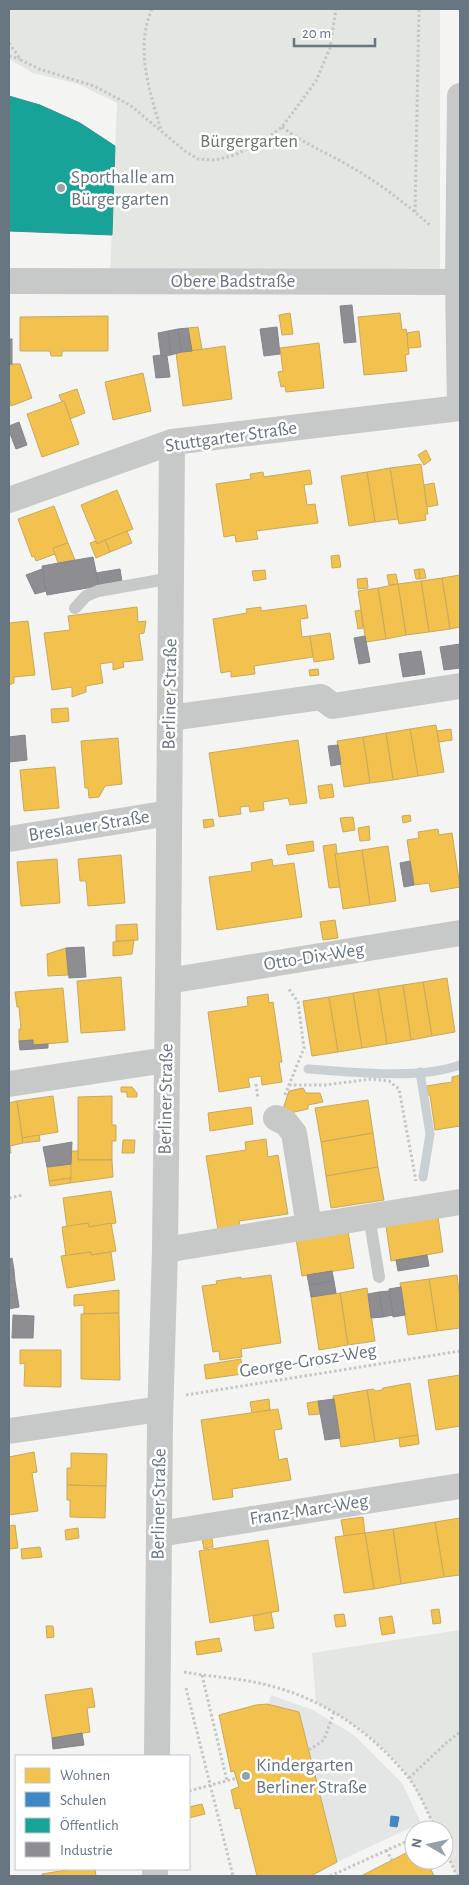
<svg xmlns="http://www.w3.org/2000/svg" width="469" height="1885" font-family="'Alegreya Sans',sans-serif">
	<rect width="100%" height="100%" fill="#f4f4f3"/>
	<path fill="#e4e6e6" d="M271,1695l42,15 41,25 48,48 19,40 -84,39 -38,-149 -31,-9z"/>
	<g fill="#e3e6e1">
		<path d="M9,9h431v261l-330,5 7,-172 -39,-19 -45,-11 -24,-14z"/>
		<path d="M460,1630v246h-3l-13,-29v-17h-8c-8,-17 -16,-36 -27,-52 -21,-31 -60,-59 -93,-76l-4,-49z"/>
	</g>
	<g fill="#f2c14e" stroke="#c8aa5d">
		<path d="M290,313l3,21 -11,1 -3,-20z"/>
		<path d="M400,313l2,17 4,-1 1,4 2,21 -4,1 2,16 -43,4 -6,-58z"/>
		<path d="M108,316v35h-46v5h-11l-1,-5h-30v-34z"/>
		<path d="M198,327l4,22 -10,2 -4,-23z"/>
		<path d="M419,331l2,16 -13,1 -1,-15z"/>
		<path d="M319,343l5,45 -38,4 -1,-6 -4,1 -3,-15 5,-1 -3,-23z"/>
		<path d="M225,346l7,53 -49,7 -7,-53z"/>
		<path d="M9,364h11l12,34 -21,8 -2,-7z"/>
		<path d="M143,373l8,38 -38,9 -8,-38z"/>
		<path d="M77,389l8,24 -15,6 -6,-18 -2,1 -3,-7z"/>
		<path d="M64,401l15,43 -37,13 -15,-43z"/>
		<path d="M426,450l5,10 -7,5 -6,-10z"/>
		<path d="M421,464l7,50h-3l1,6 -27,4 -9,-56z"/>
		<path d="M390,468l8,51 -23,3 -8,-50z"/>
		<path d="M310,470l2,14 -8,1 3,20 8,-1 3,19 -62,8 2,8 -22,3 -1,-7 -11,2 -8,-53 35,-5 -1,-5 13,-2 1,5z"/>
		<path d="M367,472l8,50 -26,4 -8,-50z"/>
		<path d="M434,483l4,22 -11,2 -3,-22z"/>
		<path d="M117,490l16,39 -36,15 -16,-39z"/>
		<path d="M54,506l14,37 -15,5 2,6 -19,7 -2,-5 -2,1 -14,-38z"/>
		<path d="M127,531l5,12 -22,9 -5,-12z"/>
		<path d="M105,540l5,12 -14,6 -6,-15 6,-2 1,3z"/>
		<path d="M68,543l7,17 -17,3 -5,-15z"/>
		<path d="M339,555l2,12 -9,1 -1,-12z"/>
		<path d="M419,569l1,10h-4l-2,-9z"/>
		<path d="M419,569h5l2,9 -6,1z"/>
		<path d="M265,570l1,9 -12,2 -2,-10z"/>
		<path d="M396,574l2,10 -9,1 -2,-10z"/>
		<path d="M460,575v52l-10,2 -8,-51z"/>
		<path d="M367,578l1,10 -10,1 -1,-10z"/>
		<path d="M442,578l8,51 -21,3 -8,-51z"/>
		<path d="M421,581l8,51 -23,3 -8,-51z"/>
		<path d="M398,584l8,51 -20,4 -8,-51z"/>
		<path d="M378,588l8,51 -20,3 -8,-51z"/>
		<path d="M306,605l2,13 -8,1 2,18 8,-1 3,21 -59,9 1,8 -24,3v-6l-10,2 -8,-54 34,-6 -1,-4 15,-2v4z"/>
		<path d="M137,607l1,15 8,-1 -2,12 -5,1 4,26 -20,2 1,5 -11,3v-8l-13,2 3,19 -17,3v6l-14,5v-10l-20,3 -8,-57 26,-3 -2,-14z"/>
		<path d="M361,610l2,18 -5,1 -3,-18z"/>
		<path d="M28,621l7,54 -21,2v6l-5,2v-62z"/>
		<path d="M330,633l4,26 -20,3 -4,-26z"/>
		<path d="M318,669l1,6 -9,1 -1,-6z"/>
		<path d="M68,708l1,13 -17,2 -1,-14z"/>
		<path d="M436,725l8,47 -26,4 -8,-47z"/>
		<path d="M410,729l8,47 -25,4 -7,-47z"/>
		<path d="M451,729l1,11 -13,2 -2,-11z"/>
		<path d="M386,733l7,47 -23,3 -7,-46z"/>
		<path d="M363,737l7,46 -26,4 -7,-46z"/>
		<path d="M118,738l4,46 -17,2 -6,11 -10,1 -1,-10h-3l-4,-47z"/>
		<path d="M298,740l9,63 -17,2 -2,-7 -25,4 1,8 -14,2 -1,-6 -9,1 1,7 -22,3 -10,-64z"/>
		<path d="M55,767l4,41 -35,3 -4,-41z"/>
		<path d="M332,784l2,13 -14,2 -2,-13z"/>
		<path d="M410,815l1,6 -8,2 -1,-7z"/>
		<path d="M353,817l2,13 -12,2 -3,-14z"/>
		<path d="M213,819l1,7 -10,2 -1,-8z"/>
		<path d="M369,826l1,14 -10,1 -2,-13z"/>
		<path d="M438,829l1,6 13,-2 8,54 -29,5 -2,-9 -15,2 -7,-45 12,-2 -1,-6z"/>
		<path d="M313,841l1,10 -26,4 -2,-10z"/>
		<path d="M336,844l1,10h-2l5,33 -11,1 -6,-42z"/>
		<path d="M388,846l8,55 -26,4 -8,-55z"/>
		<path d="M362,850l8,55 -27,4 -8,-55z"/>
		<path d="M121,855l4,48 -37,3 -2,-25h-6l-2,-22z"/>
		<path d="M57,859l3,44 -39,3 -4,-44z"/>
		<path d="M272,859l1,7 21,-3 8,54 -85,13 -8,-53 43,-6 -1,-8z"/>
		<path d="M335,920l3,18 -15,2 -3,-18z"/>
		<path d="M137,924l1,16 -22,1v-16z"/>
		<path d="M134,940l-2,14 -19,2v-14z"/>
		<path d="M66,948l2,27 -20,1 -1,-22z"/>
		<path d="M121,977l4,53 -44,3 -4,-52z"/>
		<path d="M447,978l8,54 -23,4 -9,-54z"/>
		<path d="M423,982l9,54 -21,4 -8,-55z"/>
		<path d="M403,985l8,55 -24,4 -9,-55z"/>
		<path d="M63,988l5,54 -35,3v-5l-14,1v-12h2l-2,-22h-2l-2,-15z"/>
		<path d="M378,989l9,55 -25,4 -9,-55z"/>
		<path d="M353,993l9,55 -24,4 -9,-55z"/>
		<path d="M268,994l1,9 4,-1 9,60h-3l3,20 -20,3 -1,-9 -13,2 2,9 -31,5 -11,-80 40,-6 -1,-9z"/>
		<path d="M329,997l9,55 -26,4 -9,-55z"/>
		<path d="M460,1075v51l-25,4 -5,-35h-2l-2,-9 26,-4v-5z"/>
		<path d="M121,1087h11l5,6v4h-10v-5h-6z"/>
		<path d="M303,1088l3,5h14l3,9 -15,3v4l-27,6 8,-24z"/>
		<path d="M53,1096l5,36 -36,6 -5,-37z"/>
		<path d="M112,1096v29h4v16h-4v19h-34v-63z"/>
		<path d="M368,1100l5,33 -52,9 -6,-34z"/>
		<path d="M17,1101l6,42 -13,3 1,7h-2v-50z"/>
		<path d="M251,1107l2,17 -43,7 -2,-18z"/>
		<path d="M373,1133l5,34 -52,9 -5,-34z"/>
		<path d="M39,1135l1,6 -17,2 -1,-5z"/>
		<path d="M266,1139l2,18 10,-2 10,59 -49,7 1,6 -22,3 -12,-74 40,-6 -1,-8z"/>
		<path d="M123,1140h12l-1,13h-12z"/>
		<path d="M71,1151h7v9h34l1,17 -43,6z"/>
		<path d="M71,1164v14l-22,3 -2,-14z"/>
		<path d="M378,1167l6,33 -53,8 -5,-32z"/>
		<path d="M71,1178l-1,5 -20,3 -1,-5z"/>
		<path d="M111,1191l5,32 -27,4 -1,-4 -21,4 -4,-29z"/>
		<path d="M438,1217l5,35 -52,9 -5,-35z"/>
		<path d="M88,1223l1,4 22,-4 5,28 -25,4v-3l-25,4 -4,-29z"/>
		<path d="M348,1231l6,37 -52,8 -6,-37z"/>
		<path d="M91,1252v3l20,-3 4,28 -48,8 -6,-32z"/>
		<path d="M271,1275l10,68 -40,6 1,8 -22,3 -1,-9 -6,1 -11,-66 15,-2 -1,-3 25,-4v2z"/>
		<path d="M457,1275l3,23v30l-23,3 -8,-52z"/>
		<path d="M429,1279l8,52 -29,4 -8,-52z"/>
		<path d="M367,1288l8,53 -27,4 -8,-52z"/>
		<path d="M119,1290v23l-35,1v-9l-10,1v-11z"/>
		<path d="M340,1293l8,52 -29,5 -8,-53z"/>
		<path d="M119,1313l1,67 -39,-1v-65z"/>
		<path d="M20,1350h41v37l-37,-1 1,-23 -5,1z"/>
		<path d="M241,1359l2,15 -37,5 -2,-14z"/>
		<path d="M460,1375v51l-24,4 -8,-50z"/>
		<path d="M410,1383l8,52 -43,7 -8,-52 6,-1 3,2 6,-1 1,-2z"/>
		<path d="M367,1390l8,52 -34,5 -8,-51z"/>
		<path d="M269,1399l1,11 -18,3 -2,-11z"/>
		<path d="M318,1401l2,13 -11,1 -2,-12z"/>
		<path d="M278,1409l4,20 -8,1 5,30 8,-2 4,22 -59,9 1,8 -20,3 -12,-80z"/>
		<path d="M418,1435l1,9 -19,3 -1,-9z"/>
		<path d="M34,1452l3,20 -5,1 6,38 -29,4v-58z"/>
		<path d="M71,1453l36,1 -1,32 -39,-1v-17h4z"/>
		<path d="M67,1485l39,1 -1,32 -35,-1v-17h-3z"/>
		<path d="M363,1517l2,16 -21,3 -3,-16z"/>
		<path d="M460,1518v57l-16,2 -9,-55z"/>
		<path d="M435,1522l9,55 -43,7 -8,-55z"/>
		<path d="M15,1525l3,23 -9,1v-23z"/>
		<path d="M78,1528l1,10 -13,2 -1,-10z"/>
		<path d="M393,1529l8,55 -27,5 -9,-56z"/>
		<path d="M365,1533l9,56 -30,4 -9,-56z"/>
		<path d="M212,1538l1,9 -9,2 -2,-10z"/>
		<path d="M268,1540l11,71 -69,12 -11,-72z"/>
		<path d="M40,1547l2,10 -20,2 -1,-10z"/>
		<path d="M439,1609l2,14 -8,1 -2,-14z"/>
		<path d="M271,1612l3,16 -19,3 -2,-15z"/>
		<path d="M344,1614l2,12 -10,1 -2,-12z"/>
		<path d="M392,1616l3,17 -13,2 -3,-17z"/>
		<path d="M46,1626h7l1,11 -7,1z"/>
		<path d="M219,1638l3,13 -25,4 -2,-13z"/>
		<path d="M92,1688l3,19 -8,1 3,24 -38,6 -7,-43z"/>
		<path d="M267,1704l32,8 38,150 -26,14h-54l-17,-68 -5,1 -4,-19 8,-3 -5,-16 -3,1 -12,-57 37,-10z"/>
		<path d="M202,1804l3,10 -16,4v-11z"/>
		<path d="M414,1849v11l13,1 7,15h-73z"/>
		<path d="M73,1869h22l1,7h-54v-2z"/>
	</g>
	<path fill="#3f88c5" stroke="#4b82b1" d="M391,1816l8,1 -2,10 -7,-1z"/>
	<path fill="#17a398" stroke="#2f9591" d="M9,96l31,9 40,18 35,23 -3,89 -103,-4z"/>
	<g fill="#8d8d92" stroke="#82868d">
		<path d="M352,305l4,37 -12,1 -4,-37z"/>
		<path d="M277,327l3,27 -16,2 -4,-27z"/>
		<path d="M188,328l4,23 -11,1 -3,-23z"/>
		<path d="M178,329l3,23 -10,3 -3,-24z"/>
		<path d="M168,331l3,24 -10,1 -3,-23z"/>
		<rect x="9" y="339" width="3" height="25"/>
		<path d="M161,355v1h6l3,21 -14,1 -3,-22z"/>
		<path d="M19,422l8,23 -11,4 -7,-18v-5z"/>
		<path d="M93,557l6,29 -52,9 -5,-29z"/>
		<path d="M42,569l4,22 -11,3 -9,-19z"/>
		<path d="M120,569l2,13 -23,4 -3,-13z"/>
		<path d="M365,636l5,26 -11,2 -5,-26z"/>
		<path d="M460,644v24l-16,2 -4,-23z"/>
		<path d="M421,651l4,23 -22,3 -4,-23z"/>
		<path d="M25,735l2,25 -18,2v-25z"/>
		<path d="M338,745l3,19 -10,2 -3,-20z"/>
		<path d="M410,861l4,24 -10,2 -4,-24z"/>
		<path d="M84,947l2,30 -17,1 -3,-30z"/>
		<path d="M33,1040v5l15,-1v4l-28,2 -1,-9z"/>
		<path d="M72,1142l-1,22 -24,3 -4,-20z"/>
		<path d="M427,1255l2,11 -31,5 -2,-11z"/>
		<path d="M12,1258l2,12 -5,1v-12z"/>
		<path d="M14,1270l1,11 -6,1v-11z"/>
		<path d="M332,1271l2,10 -25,4 -2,-10z"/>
		<path d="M15,1281l2,13 -8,2v-14z"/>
		<path d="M334,1281l2,12 -25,4 -2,-12z"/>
		<path d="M401,1287l4,28 -12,2 -4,-28z"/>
		<path d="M389,1291l4,24 -10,2 -4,-25z"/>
		<path d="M379,1292l4,25 -12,1 -3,-24z"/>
		<path d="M17,1294l2,13 -10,2v-13z"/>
		<path d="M13,1315l21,1 -1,22h-21z"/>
		<path d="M334,1399l6,39 -15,2 -7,-39z"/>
		<path d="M82,1733l2,12 -31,4 -1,-11z"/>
	</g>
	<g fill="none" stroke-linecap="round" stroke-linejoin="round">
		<g stroke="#c9d0d3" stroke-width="9">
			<path d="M308,1069c45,3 110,11 152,-4"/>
			<path d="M420,1072l10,62 -7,43"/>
		</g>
		<g stroke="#c5c6c7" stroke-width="3" stroke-dasharray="2.5 2.5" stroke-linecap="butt">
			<path d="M152,9c-17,38 -3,82 9,120"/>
			<path d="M9,43l12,17 18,9 55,17 36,19 55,46 13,8 17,1 20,-5 31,-16 16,-12 34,-46 14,-33 6,-39"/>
			<path d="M9,56l11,3"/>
			<path d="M282,127c21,16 41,24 64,37 31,17 59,39 85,62"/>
			<path d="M415,212l4,-203"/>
			<path d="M256,1084l2,15"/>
			<path d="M289,1085h36l47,-6 17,2 10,8 17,92"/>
			<path d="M285,1095l19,-47 -6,-46 -10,-14"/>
			<path d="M9,1198l14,-3"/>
			<path d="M186,1395l274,-44"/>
			<path d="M184,1672c27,5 56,6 83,13 55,13 105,47 141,92 11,13 20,37 28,53"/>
			<path d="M202,1675l25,106"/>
			<path d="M186,1688l47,188"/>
			<path d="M309,1750l15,-10 10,-28"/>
			<path d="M409,1778l36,-34 15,-12"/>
			<path d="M189,1791l48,-13"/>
			<path d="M444,1847l13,29"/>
			<path d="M386,1850l6,10"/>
			<path d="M330,1876l84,-38"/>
		</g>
		<g stroke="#c7c9c9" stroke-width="12">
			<path d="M75,608l11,-12 12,-5 74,-13"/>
			<path d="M369,1216l10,61"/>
		</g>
		<g stroke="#c7c9c9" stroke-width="26">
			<path d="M460,96l-2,186 2,126"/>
			<path d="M9,281l449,1"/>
			<path d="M9,500l163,-58 288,-34"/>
			<path d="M170,718l151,-21 12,9 127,-20"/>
			<path d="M9,839l160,-26"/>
			<path d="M168,981l292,-48"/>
			<path d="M9,1084l157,-24"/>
			<path d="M276,1118l10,5 8,10 15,93"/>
			<path d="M165,1250l295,-48"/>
			<path d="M9,1431l151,-22"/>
			<path d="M159,1534l301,-48"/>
			<path d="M157,1756l3,-334 5,-172 3,-269 4,-539"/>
			<path d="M155,1876v-7"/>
		</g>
	</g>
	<g fill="#98a1a9" stroke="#fff" stroke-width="2">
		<circle cx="61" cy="188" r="5"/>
		<circle cx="246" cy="1776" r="5"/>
	</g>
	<g text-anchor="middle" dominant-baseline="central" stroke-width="5" stroke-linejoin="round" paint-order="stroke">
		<g font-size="19" fill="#697865" stroke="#fff">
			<text x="249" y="141">Bürgergarten</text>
		</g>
		<g font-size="19" fill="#677581" stroke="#fff" text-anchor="start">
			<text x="71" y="177">Sporthalle am<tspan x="71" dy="22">Bürgergarten</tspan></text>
			<text x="256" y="1765">Kindergarten<tspan x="256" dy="22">Berliner Straße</tspan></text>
		</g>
		<g font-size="19" fill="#677581" stroke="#fff">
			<text x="233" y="281">Obere Badstraße</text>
			<text transform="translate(231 437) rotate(-8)">Stuttgarter Straße</text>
			<text transform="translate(170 694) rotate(-89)">Berliner Straße</text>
			<text transform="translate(89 826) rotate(-9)">Breslauer Straße</text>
			<text transform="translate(314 957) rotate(-9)">Otto-Dix-Weg</text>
			<text transform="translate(166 1099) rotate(-89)">Berliner Straße</text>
			<text transform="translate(308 1361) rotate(-9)">George-Grosz-Weg</text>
			<text transform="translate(159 1504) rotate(-89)">Berliner Straße</text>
			<text transform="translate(309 1510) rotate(-9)">Franz-Marc-Weg</text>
		</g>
	</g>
	<rect width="469" height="1885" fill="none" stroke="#677581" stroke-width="20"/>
	<rect x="15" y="1755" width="175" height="115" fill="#ffffff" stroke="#c2c8cd"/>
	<rect x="25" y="1768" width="25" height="15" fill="#f2c14e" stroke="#c2c8cd"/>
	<text x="60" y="1780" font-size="15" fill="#677581">Wohnen</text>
	<rect x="25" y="1792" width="25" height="15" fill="#3f88c5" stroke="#c2c8cd"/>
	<text x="60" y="1805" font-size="15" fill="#677581">Schulen</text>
	<rect x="25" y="1818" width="25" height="15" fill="#17a398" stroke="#c2c8cd"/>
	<text x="60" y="1830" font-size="15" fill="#677581">Öffentlich</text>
	<rect x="25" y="1842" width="25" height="15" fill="#8d8d92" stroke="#c2c8cd"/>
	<text x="60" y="1855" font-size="15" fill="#677581">Industrie</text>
	<g transform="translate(429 1845) rotate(279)"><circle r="24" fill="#ffffff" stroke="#c2c8cd"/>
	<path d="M0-4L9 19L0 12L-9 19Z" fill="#98a1a9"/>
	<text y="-8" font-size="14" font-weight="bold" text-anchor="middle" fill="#677581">N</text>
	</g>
	<path d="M294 38v8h81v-8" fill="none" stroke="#677581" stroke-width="2.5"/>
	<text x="302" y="38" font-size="15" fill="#677581" stroke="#ffffff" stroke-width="4" paint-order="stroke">20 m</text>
</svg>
